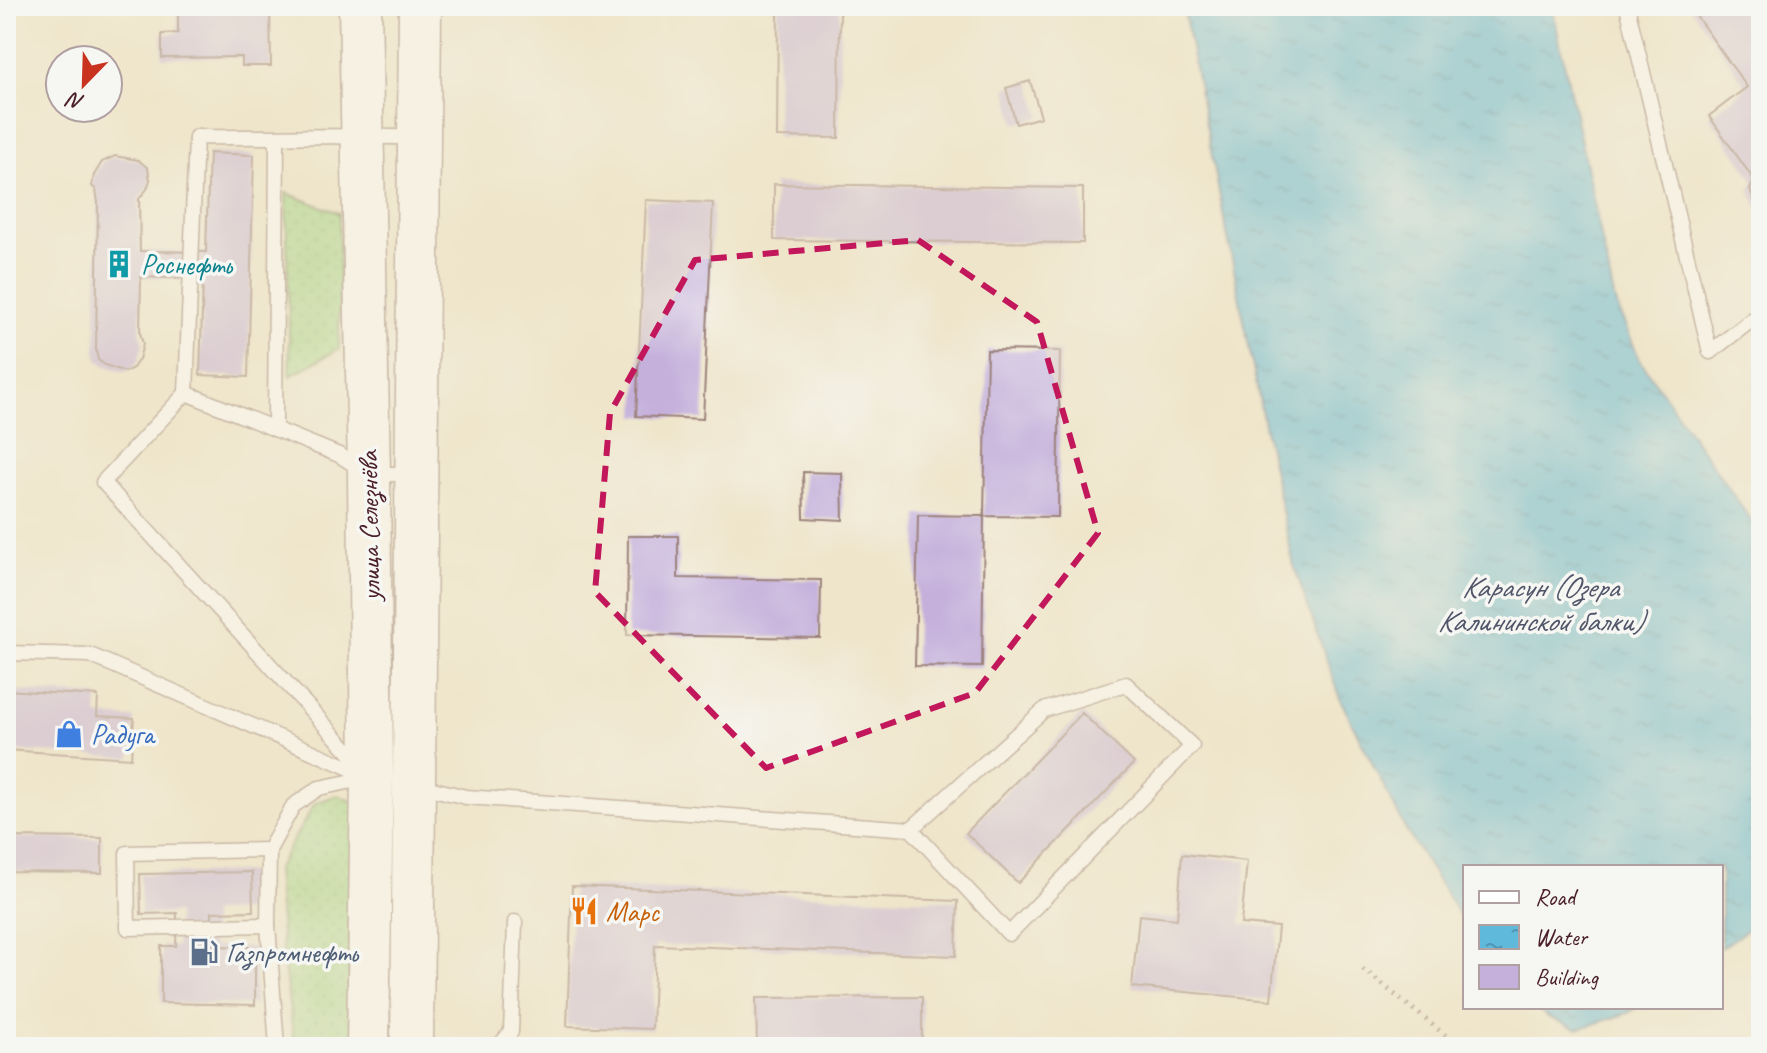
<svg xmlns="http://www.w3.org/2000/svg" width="1767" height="1053" font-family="Caveat,sans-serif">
	<defs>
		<pattern id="grass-dots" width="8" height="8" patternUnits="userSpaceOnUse" patternTransform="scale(2)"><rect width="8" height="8" fill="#a3d685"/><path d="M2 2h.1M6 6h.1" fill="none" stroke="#8eb773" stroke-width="1.8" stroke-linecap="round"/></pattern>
		<pattern id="water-ripples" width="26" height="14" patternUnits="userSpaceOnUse" patternTransform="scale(2)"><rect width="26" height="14" fill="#5eb9db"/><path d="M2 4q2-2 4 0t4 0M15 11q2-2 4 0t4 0" fill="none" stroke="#5096b2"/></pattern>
	</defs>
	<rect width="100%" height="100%" fill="#f6f6f2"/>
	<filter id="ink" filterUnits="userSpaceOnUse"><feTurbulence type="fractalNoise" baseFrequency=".0125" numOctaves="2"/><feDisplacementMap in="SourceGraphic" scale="16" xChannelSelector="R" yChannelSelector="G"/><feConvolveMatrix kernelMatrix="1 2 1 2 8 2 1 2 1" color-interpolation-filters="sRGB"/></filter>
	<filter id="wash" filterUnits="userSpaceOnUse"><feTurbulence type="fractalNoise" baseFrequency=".006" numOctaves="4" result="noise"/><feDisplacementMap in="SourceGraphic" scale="32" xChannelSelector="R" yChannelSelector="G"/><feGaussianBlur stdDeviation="1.8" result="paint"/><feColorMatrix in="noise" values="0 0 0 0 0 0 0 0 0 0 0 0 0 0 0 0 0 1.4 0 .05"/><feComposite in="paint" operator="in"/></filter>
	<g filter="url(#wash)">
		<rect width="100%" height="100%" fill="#efe5cb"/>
		<g fill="url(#grass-dots)" stroke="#767a58" stroke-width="2">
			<path d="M286,193l53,20v136l-49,27z"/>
			<path d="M337,795l21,9 -1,243h-62l-12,-88 -7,-89 39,-67z"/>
		</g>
		<g fill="url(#water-ripples)" stroke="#546c83" stroke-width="2">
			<path d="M1183,6h369l63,296 25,58 121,175v385l-40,28v-81h-256v57l-58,-92 -67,-133 -46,-133 -27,-126z"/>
			<path d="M1535,1007h102l-9,6 -50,16 -30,-12z"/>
		</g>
		<g id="blocks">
			<g fill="#c5b0db">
				<path d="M178,6h92l1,60h-29v-9l-80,1v-24l16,-1z"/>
				<path d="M778,6h62l-1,132 -62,-1z"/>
				<path d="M1689,6h72v205l-5,-6 -6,-15 4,-10 -45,-64 38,-29z"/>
				<path d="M1030,81l11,36 -25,7 -10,-36z"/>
				<path d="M209,153l45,2 -6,222 -48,-2 3,-96 -62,-2 -1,56 3,11 -4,15 -6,9 -8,4 -20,-7 -7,-5 -2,-9 2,-149 -2,-12 -4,-4 2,-11 8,-13 13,-6 23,4 10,8 2,12 -3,9 -8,10 1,52 66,1z"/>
				<path d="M774,184l309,4v55l-309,-3z"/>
				<path d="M646,200l67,3 -10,216 -67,-3z"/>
				<path d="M987,350l73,1 -2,166 -74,-1 -2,151 -67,-1 3,-151 66,1z"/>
				<path d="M803,472l39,1 1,47 -39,-2z"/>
				<path d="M628,536h50v42l143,2 -1,58 -193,-3z"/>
				<path d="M6,690l92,6 -1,20 37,2 -3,40 -125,-8z"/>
				<path d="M1082,713l52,50 -116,120 -52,-50z"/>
				<path d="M6,837l96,1v35l-96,-1z"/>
				<path d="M1182,854l65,7 -6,63 37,3 -7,73 -139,-13 7,-72 38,4z"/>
				<path d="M252,872l1,39 -41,1v34l43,1v58l-94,-2v-57h15l1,-33 -36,1 -1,-40z"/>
				<path d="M572,886l386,15 -2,55 -301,-11 -3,84 -85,-3z"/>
				<path d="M922,997v50h-165l-1,-49z"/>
			</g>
		</g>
	</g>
	<g filter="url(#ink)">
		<use href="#blocks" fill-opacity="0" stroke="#9c827b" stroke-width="2"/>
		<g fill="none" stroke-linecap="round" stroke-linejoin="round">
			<defs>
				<g id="lane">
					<path d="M1627,6l83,346 51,-39"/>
					<path d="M186,393l-83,89 260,285"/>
					<path d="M275,429l2,-291"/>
					<path d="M415,474h-46l-30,-19 -153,-62 10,-256c73,1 147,-3 221,1"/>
					<path d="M6,653l84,2 278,121"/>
					<path d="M416,785l50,12 445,32 98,105 183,-188 -66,-62 -82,26 -133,119"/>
					<path d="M268,925l-140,3 -1,-75 142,-3"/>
					<path d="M277,1047l-9,-122 1,-75 24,-44 26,-18 48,-10"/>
					<path d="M498,1047l13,-15 4,-110"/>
				</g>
				<g id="secondary">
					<path d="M360,6l9,468 3,303 -4,270"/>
					<path d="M412,1047l8,-1041"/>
				</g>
			</defs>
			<use href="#lane" stroke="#9c827b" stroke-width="17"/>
			<use href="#secondary" stroke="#9c827b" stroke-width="45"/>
			<path stroke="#9c827b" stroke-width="5" stroke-dasharray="2 6" stroke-linecap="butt" d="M1363,969l97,78"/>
			<use href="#lane" stroke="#fff" stroke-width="14"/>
			<use href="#secondary" stroke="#fff" stroke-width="42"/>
		</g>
	</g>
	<path d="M0 0H1767V1053H0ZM918,240l119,82 61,211 -123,160 -209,75 -171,-176 15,-179 85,-153z" fill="#efe5cb" fill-opacity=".55" fill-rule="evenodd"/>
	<path fill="none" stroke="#c2185b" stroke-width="6" stroke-dasharray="16 10" stroke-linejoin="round" d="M918,240l119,82 61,211 -123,160 -209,75 -171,-176 15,-179 85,-153z"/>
	<defs>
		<symbol id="building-bare" viewBox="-9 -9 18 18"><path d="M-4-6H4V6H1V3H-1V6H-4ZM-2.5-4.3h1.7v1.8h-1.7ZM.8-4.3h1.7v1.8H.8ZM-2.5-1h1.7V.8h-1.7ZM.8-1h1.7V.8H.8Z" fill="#0f9aa8" stroke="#f6f6f2" stroke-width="2.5" paint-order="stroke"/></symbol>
		<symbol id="shop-bare" viewBox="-9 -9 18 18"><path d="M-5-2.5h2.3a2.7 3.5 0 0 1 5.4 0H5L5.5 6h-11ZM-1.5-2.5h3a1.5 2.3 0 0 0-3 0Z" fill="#3f7fe0" stroke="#f6f6f2" stroke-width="2.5" paint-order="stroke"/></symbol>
		<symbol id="restaurant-bare" viewBox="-9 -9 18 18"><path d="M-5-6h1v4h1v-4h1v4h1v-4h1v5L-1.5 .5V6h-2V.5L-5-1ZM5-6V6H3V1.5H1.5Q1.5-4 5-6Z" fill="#e8710a" stroke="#f6f6f2" stroke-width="2.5" paint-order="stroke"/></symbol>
		<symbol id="fuel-bare" viewBox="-9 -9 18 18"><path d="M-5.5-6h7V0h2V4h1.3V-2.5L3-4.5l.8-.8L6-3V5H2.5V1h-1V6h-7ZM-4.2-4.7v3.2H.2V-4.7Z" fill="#5c6f8a" stroke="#f6f6f2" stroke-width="2.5" paint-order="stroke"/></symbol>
	</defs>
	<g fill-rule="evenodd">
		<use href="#building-bare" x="99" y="244" width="40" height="40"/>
		<use href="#shop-bare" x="49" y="714" width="40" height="40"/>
		<use href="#restaurant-bare" x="564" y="891" width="40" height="40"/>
		<use href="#fuel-bare" x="184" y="932" width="40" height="40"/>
	</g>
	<g text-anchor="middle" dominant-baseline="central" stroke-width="7" stroke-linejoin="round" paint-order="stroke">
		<g font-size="28" fill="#0d838f" stroke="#f6f6f2" text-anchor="start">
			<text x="141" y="264">Роснефть</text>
		</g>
		<g font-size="28" fill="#4a1f2b" stroke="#f6f6f2">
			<text transform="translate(369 526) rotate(-91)">улица Селезнёва</text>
		</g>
		<g font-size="28" fill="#366cbe" stroke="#f6f6f2" text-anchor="start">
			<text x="91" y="734">Радуга</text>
		</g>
		<g font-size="28" fill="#c56008" stroke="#f6f6f2" text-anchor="start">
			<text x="606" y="911">Марс</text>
		</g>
		<g font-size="28" fill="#4e5e75" stroke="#f6f6f2" text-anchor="start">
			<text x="226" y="952">Газпромнефть</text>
		</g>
		<g font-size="30" font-style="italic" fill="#515569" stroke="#f6f6f2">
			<text x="1540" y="587">Карасун (Озера<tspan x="1540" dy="34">Калининской балки)</tspan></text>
		</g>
	</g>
	<rect width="1767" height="1053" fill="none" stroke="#f6f6f2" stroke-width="32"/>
	<rect x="1463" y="865" width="260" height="144" fill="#f6f6f2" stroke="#b1a0a2" stroke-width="2"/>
	<rect x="1479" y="891" width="40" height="12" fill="#ffffff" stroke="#b1a0a2" stroke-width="2"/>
	<text x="1535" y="905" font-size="24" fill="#4a1f2b">Road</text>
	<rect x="1479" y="925" width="40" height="24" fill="url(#water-ripples)" stroke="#b1a0a2" stroke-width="2"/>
	<text x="1535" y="945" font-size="24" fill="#4a1f2b">Water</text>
	<rect x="1479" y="965" width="40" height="24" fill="#c5b0db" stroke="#b1a0a2" stroke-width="2"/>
	<text x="1535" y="985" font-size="24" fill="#4a1f2b">Building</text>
	<g transform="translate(84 84) rotate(203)"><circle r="38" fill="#f6f6f2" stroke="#b1a0a2" stroke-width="2"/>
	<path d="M0-6L14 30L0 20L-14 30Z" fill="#c8321e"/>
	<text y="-12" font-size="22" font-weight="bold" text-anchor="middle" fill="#4a1f2b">N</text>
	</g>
</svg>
